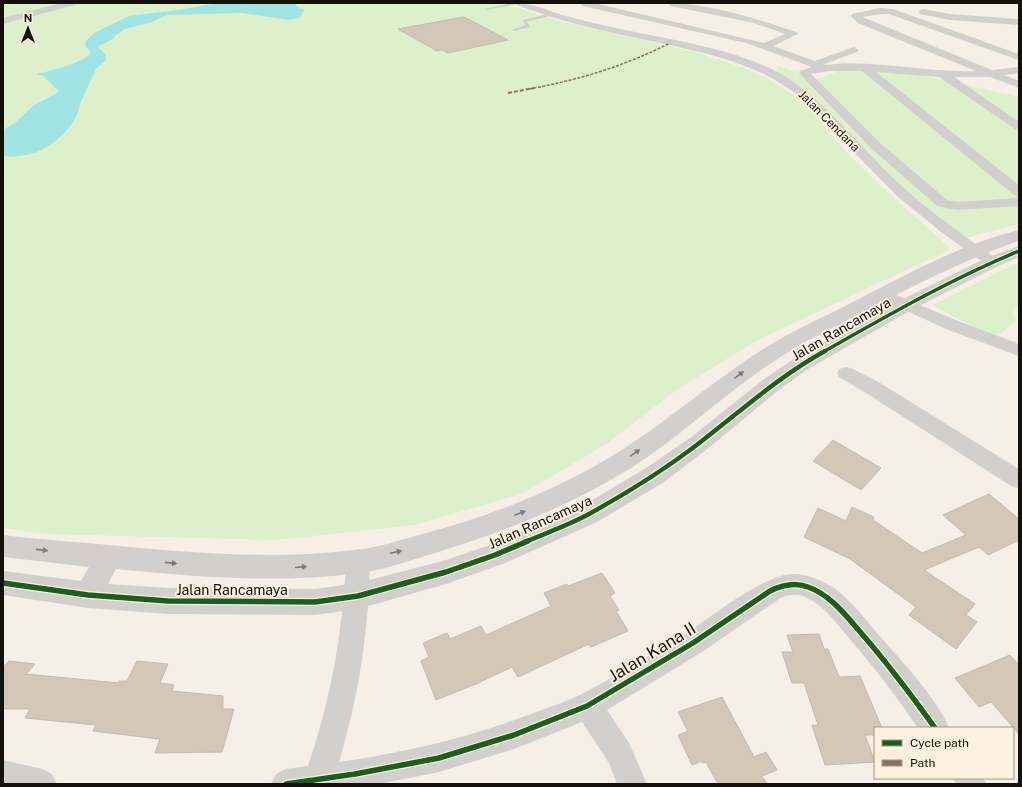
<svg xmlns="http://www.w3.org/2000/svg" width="1022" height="787" font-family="'Public Sans',sans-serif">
	<rect width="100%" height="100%" fill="#f5efe5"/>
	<g fill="#dcf0cb">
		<path d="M3,3h504l7,4 49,15 132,30 49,16 22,10 24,15 23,20 34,40 35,34 68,61 -3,3 -189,89 -80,49 -72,55 -84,50 -108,31 -138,15 -230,-6 -43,-6z"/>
		<path d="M841,62l45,5 133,30v127l-54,14 -100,-82 -89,-82 2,-8 39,13 17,-6z"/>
		<path d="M1019,262v43l-7,5 4,11 -16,13 -11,1 -57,-30z"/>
	</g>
	<path fill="#a0e4e4" d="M218,3h79l-1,3 8,4 -4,8 -11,2 -47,-7 -75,2 -15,7 -27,7 -9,6 -3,4 -14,7v2l7,7v5l-10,9 -16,35c-2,20 -27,43 -46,49 -10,3 -21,4 -31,3v-26l13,-8 17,-16 26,-14 -14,-15 -8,-3c13,-3 48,-11 54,-22l-6,-6 1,-5 8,-8 35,-17 49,-6z"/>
	<g fill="#d3c8b7" stroke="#c0bbb4">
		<path d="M464,17l44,23 -60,13 -6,-3 -5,1 -39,-22z"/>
		<path d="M833,440l48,28 -20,22 -48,-29z"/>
		<path d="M989,494l30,25v21l-31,15 -9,-8 -55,23 51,34 -9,11 11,7 -21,27 -47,-34 7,-8 -66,-48 -46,-22 14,-29 28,13 6,-14 22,10 -1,3 49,33 44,-18 -23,-20z"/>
		<path d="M602,573l13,20 -5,3 9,14 -3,1 12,20 -37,16 -2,-3 -71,33 -6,-10 -34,16 -42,17 -15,-39 8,-4 -6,-14 24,-10 3,6 31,-13 5,9 65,-29 -7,-13 23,-9 1,2z"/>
		<path d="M819,634l5,15h4l11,28 21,-1 22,52h-7v7h-10l10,27 -50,3 -13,-40h6l-14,-42h-12l-10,-31h11l-6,-17z"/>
		<path d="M1010,655l9,10v69l-28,-32 -12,5 -24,-29z"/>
		<path d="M9,661l26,3 -9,10 92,9 1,-2h8l10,-20 31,3 -8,19 14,2 -2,6 51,5v13h11l-12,43 -67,1 5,-14 -67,-8 3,-6 -71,-7 5,-9h-27v-42z"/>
		<path d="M722,697l32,60 12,-5 11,18 -15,6 5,8h-49l-12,-22 -4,1v-2l-10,4 -14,-30 10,-4 -10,-19z"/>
	</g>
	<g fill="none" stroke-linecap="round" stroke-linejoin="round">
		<g fill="#d1d0cd" fill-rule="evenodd">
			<path d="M514,3h9l-37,7 -2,-1z"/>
			<path d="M552,13l1,2 -26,7 3,5 -16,4 -2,-1 13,-5 -2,-5z"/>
		</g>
		<g fill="#d1d0cd" fill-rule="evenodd">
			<path d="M62,3h14l-1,2 -72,19v-6z"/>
			<path d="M516,3c16,0 31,7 46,12 18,5 36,9 53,13 55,12 116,19 166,46 40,23 78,71 111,103 33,31 69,57 105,82l3,3 -3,3 -5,2 -5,-2 -46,-33 -44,-36 -98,-100c-44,-35 -99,-44 -153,-56 -44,-9 -87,-19 -129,-35z"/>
			<path d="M579,3h15l170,40 21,-9 -31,-11 -83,-17 -4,-3c40,0 91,16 129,29l2,2 -25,12 42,15 39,-14 5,3 -2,2 -33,12 1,1c49,-6 101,8 151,6l-118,-48 -7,-7 1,-2 28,-6 13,1 126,45v6l-130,-46h-9l-18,3 130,53 27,-3v6l-15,2 15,6v7l-29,-11h-36l65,45v9l-4,-2 -76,-52 -63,-5 143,113v11l-5,-1 -152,-124h-32l-19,3 68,68 68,58 10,2 62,-4v8l-62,4 -20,-4 -66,-58 -72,-75 1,-2 12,-4 -66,-24 -163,-37z"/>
			<path d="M923,9l27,5 69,5v6l-69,-5 -30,-6 -1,-2 1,-2z"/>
			<path d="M882,289l76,32 61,23v12l-73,-27 -70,-32 -2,-3 2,-3z"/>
			<path d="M846,367l7,2 27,14 139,86v19l-8,-2 -145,-93 -27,-16 -2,-4 2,-4z"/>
			<path d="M358,551l8,3 4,7c-1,68 -11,135 -31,201 68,-10 136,-26 200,-51 14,-5 28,-10 41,-16 35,-18 70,-40 103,-60 28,-17 80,-61 111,-61 13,0 29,7 40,14 16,12 30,29 43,45 22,25 60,65 72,95h-31c-21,-31 -44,-61 -69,-90 -12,-14 -25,-33 -44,-41 -8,-4 -18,-2 -26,2l-77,53 -95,58 22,33 18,41h-30l-8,-21 -27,-41 -68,27 -75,23 -60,12h-108l5,-10 10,-5 22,-3c23,-67 35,-135 38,-205l4,-7z"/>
			<path d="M3,760l39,9 10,5 5,10h-54z"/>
			<path d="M953,778h30l3,6h-30z"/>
		</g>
		<path fill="#d1d0cd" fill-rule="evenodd" d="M1019,230v11c-55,19 -106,45 -158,72 -31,16 -62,31 -91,51 -48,32 -90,73 -139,104 -61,38 -128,64 -196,85 -26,8 -54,18 -81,21 -80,9 -159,3 -238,-5l-8,15 60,4 147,1 43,-6 88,-23 41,-14 92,-38 67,-40 44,-30 74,-59 30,-20 105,-58 87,-43 33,-12v11l-21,9 -85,43 -105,60 -28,20 -74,61 -42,32 -67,40 -92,41 -59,21 -88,25 -43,6 -147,-1 -80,-6 -85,-13v-24l78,10 8,-14 -86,-10v-22c38,5 77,7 115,11 79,7 158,14 236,4 22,-2 44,-9 65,-15 68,-18 137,-44 198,-82 46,-29 88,-65 134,-96 32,-22 67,-37 102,-55 52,-27 109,-58 166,-72z"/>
		<path stroke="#8d6e63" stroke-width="1.5" stroke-dasharray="3 1.5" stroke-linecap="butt" d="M529,89c49,-9 96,-23 141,-46"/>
		<path stroke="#8d6e63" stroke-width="2" stroke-dasharray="4 2" stroke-linecap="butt" d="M508,93l26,-5"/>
		<defs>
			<path id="cycleway-far2" d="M823,352c64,-36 128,-73 196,-101"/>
			<path id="cycleway-far1" d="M525,542c21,-9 44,-17 64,-28 38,-21 75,-44 109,-70 43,-33 80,-67 127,-93"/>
			<g id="cycleway">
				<path d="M3,583l85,12 80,6 147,1 43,-6 88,-24 49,-17 33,-14"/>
				<path d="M286,784l69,-10 84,-16 75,-23 73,-29 106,-63 77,-52c12,-6 25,-9 38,-4 23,8 39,30 54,47 26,30 50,62 73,94"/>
			</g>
		</defs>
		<use href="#cycleway-far2" stroke="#fcf0de" stroke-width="5.5"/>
		<use href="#cycleway-far1" stroke="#fcf0de" stroke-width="7"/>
		<use href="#cycleway" stroke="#fcf0de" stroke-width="8"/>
		<use href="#cycleway-far2" stroke="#1b5e20" stroke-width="3.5"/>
		<use href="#cycleway-far1" stroke="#1b5e20" stroke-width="4.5"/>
		<use href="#cycleway" stroke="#1b5e20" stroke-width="5.5"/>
	</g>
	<defs><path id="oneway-solid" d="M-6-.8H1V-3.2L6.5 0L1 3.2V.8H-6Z"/></defs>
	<g fill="#7c7a75">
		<use href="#oneway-solid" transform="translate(739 375) rotate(-38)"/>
		<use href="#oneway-solid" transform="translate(635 453) rotate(-34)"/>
		<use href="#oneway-solid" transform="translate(520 513) rotate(-21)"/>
		<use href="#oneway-solid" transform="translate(42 550) rotate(6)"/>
		<use href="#oneway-solid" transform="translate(396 552) rotate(-13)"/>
		<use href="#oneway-solid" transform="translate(171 563) rotate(6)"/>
		<use href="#oneway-solid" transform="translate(301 567) rotate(-5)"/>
	</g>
	<g text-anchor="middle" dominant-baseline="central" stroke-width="4" stroke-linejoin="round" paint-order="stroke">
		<g font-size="12" fill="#14110a" stroke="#fcf0de">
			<text transform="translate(829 121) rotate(45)">Jalan Cendana</text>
		</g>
		<g font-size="14" fill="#14110a" stroke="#fcf0de">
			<text transform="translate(841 329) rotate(-30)">Jalan Rancamaya</text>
			<text transform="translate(540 522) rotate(-24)">Jalan Rancamaya</text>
			<text x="232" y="590">Jalan Rancamaya</text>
		</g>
		<g font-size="17" fill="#14110a" stroke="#fcf0de">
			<text transform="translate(652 652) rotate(-31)">Jalan Kana II</text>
		</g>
	</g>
	<rect width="1022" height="787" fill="none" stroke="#14110a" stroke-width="8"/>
	<rect x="874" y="727" width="140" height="52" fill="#fcf0de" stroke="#9f9789"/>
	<rect x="882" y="740" width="20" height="6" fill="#1b5e20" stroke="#9f9789"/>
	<text x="910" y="747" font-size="12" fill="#14110a">Cycle path</text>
	<rect x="882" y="760" width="20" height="6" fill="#8d6e63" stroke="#9f9789"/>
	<text x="910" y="767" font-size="12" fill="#14110a">Path</text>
	<g transform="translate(28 28)" stroke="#fcf0de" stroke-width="3" paint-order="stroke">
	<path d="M0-3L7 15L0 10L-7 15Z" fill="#14110a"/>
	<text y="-6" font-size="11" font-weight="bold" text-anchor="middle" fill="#14110a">N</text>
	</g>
</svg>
